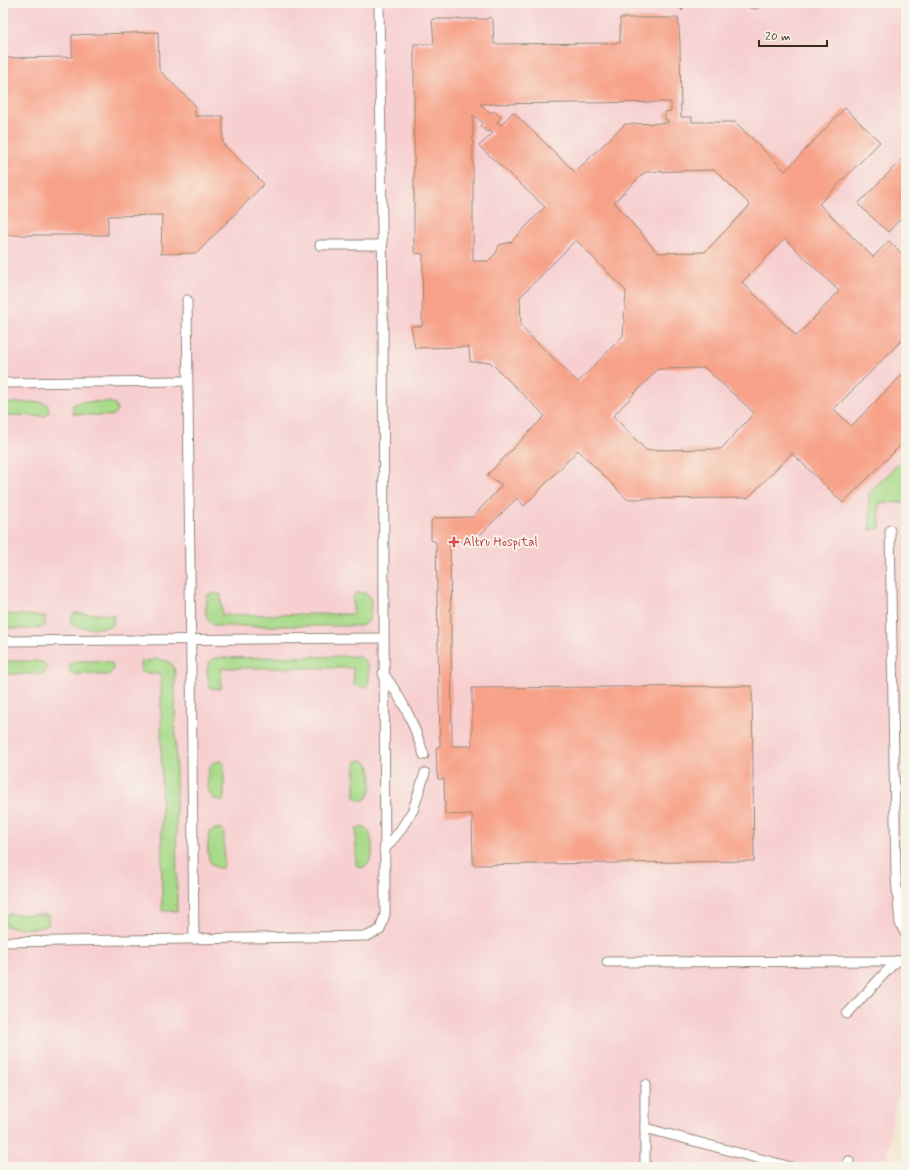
<svg xmlns="http://www.w3.org/2000/svg" width="909" height="1170" font-family="Mynerve,sans-serif">
	<rect width="100%" height="100%" fill="#f7f3e8"/>
	<filter id="ink" filterUnits="userSpaceOnUse"><feTurbulence type="fractalNoise" baseFrequency=".025" numOctaves="2"/><feDisplacementMap in="SourceGraphic" scale="8" xChannelSelector="R" yChannelSelector="G"/><feConvolveMatrix kernelMatrix="1 2 1 2 8 2 1 2 1" color-interpolation-filters="sRGB"/></filter>
	<filter id="wash" filterUnits="userSpaceOnUse"><feTurbulence type="fractalNoise" baseFrequency=".012" numOctaves="4" result="noise"/><feDisplacementMap in="SourceGraphic" scale="16" xChannelSelector="R" yChannelSelector="G"/><feGaussianBlur stdDeviation="0.9" result="paint"/><feColorMatrix in="noise" values="0 0 0 0 0 0 0 0 0 0 0 0 0 0 0 0 0 1.4 0 .05"/><feComposite in="paint" operator="in"/></filter>
	<g filter="url(#wash)">
		<rect width="100%" height="100%" fill="#f3e7d0"/>
		<path fill="#f7cfd0" d="M3,3h903v1079l-11,21 -10,64h-882z"/>
		<g fill="#a7da89" stroke="#718254">
			<path d="M40,402l7,2 2,6 -1,4 -4,2 -39,-1v-10l6,-2z"/>
			<path d="M79,402h30l6,2 2,6 -1,3 -4,3 -39,-2v-9z"/>
			<path d="M906,456v46l-27,1 1,25 -10,2 -1,-37z"/>
			<path d="M357,592l8,1 6,5 -1,19 -3,6 -7,3h-144c-13,-5 -11,-18 -8,-31l7,-2 6,2 1,20 131,-1v-17z"/>
			<path d="M75,613l39,2 -1,10c-11,4 -30,4 -41,0l-2,-5z"/>
			<path d="M6,614l39,2v10c-12,4 -30,4 -42,0v-10z"/>
			<path d="M358,656c12,6 12,16 10,29l-4,3 -10,-3 -1,-17h-131l-1,21 -10,-1c-5,-9 -6,-24 3,-30z"/>
			<path d="M158,659c10,2 15,2 17,14l2,238h-15l-1,-236 -20,-3v-10z"/>
			<path d="M8,661h30l6,2 3,5 -2,4 -4,2h-38v-11z"/>
			<path d="M76,661h29l7,2c2,6 2,8 -4,12l-38,-1v-10z"/>
			<path d="M361,760c1,0 6,2 6,3 6,6 6,30 0,35 -3,3 -5,2 -9,2l-3,-3v-32l1,-4z"/>
			<path d="M221,761l3,3v33l-1,4c-19,2 -18,-31 -11,-37 3,-3 5,-2 9,-3z"/>
			<path d="M362,827l6,3c6,12 8,37 -9,38l-3,-3v-33l1,-4z"/>
			<path d="M215,829h6l3,3v32l-1,4c-19,2 -16,-24 -13,-36z"/>
			<path d="M10,914l38,1v10c-11,5 -30,4 -42,1l-1,-10z"/>
		</g>
		<g id="blocks">
			<g fill="#f7a188" fill-rule="evenodd">
				<path d="M489,17l4,3 1,24 126,-1v-25h58l2,25 1,74h11v5h43l50,49 60,-63 35,34 -61,62 54,53 16,-16 17,17v78l-72,73 17,17 55,-55v69l-63,63 -51,-50 -44,45 -121,1 -49,-49 -54,56 -7,-8 -43,43 -24,1 2,204h20v-58l280,-2 2,175 -281,4 -1,-51 -27,1 -1,-36h-6l-1,-6 -1,-25 4,-2 -4,-204 -5,-2v-19l3,-3 39,-1 29,-32 -15,-10 58,-59 -55,-54h-20l-1,-15 -54,1 -4,-22h11l1,-72 -9,-1v-209h20l-2,-25h55zM671,102v9l-6,1v8h3v3l-43,1 -50,48 -62,-60 -12,13 -4,-3 4,-5 -7,-6 -3,2 -11,-9zM473,115l10,8 -3,3 7,6 2,-2 4,3 -14,13 66,61 -34,35 -12,3 -3,8 -8,8h-15zM715,170l35,35 -45,47 -47,1 -44,-51 31,-30zM785,239l54,52 -42,45 -55,-54zM576,240l50,51 -3,45 -45,46 -57,-55 -1,-30zM705,368l49,45 -33,36 -75,1 -33,-34 45,-47z"/>
				<path d="M158,32l1,38 36,35v11h28v28l41,40 -67,69 -36,1 1,-39 -54,1v19h-105v-177l69,-1v-22z"/>
				<path d="M906,155v58l-18,19 -30,-28z"/>
			</g>
		</g>
	</g>
	<g filter="url(#ink)">
		<use href="#blocks" fill-opacity="0" stroke="#978877" stroke-width="1"/>
		<g fill="none" stroke-linecap="round" stroke-linejoin="round">
			<defs>
				<g id="service">
					<path d="M751,3l4,1"/>
					<path d="M320,245h62"/>
					<path d="M187,300l7,639"/>
					<path d="M3,383l184,-2"/>
					<path d="M890,530l6,347 4,46 6,12"/>
					<path d="M3,641l380,-3"/>
					<path d="M383,673c21,28 30,49 41,82"/>
					<path d="M384,850l15,-18 14,-22 12,-37"/>
					<path d="M3,942l364,-6 13,-6 5,-16 -2,-616 -4,-295"/>
					<path d="M607,962l288,-1 11,-1"/>
					<path d="M847,1014l49,-53"/>
					<path d="M645,1085v82"/>
					<path d="M645,1128l146,39"/>
					<path d="M846,1167l3,-6"/>
				</g>
			</defs>
			<use href="#service" stroke="#978877" stroke-width="11"/>
			<path stroke="#978877" stroke-width="2.5" stroke-dasharray="3 3" stroke-linecap="butt" d="M682,3v8"/>
			<use href="#service" stroke="#fff" stroke-width="9"/>
		</g>
	</g>
	<path fill="#e0444e" stroke="#f7f3e8" stroke-width="1.5" d="M452 536h4v4h4v4h-4v4h-4v-4h-4v-4h4z"/>
	<g text-anchor="middle" dominant-baseline="central" stroke-width="4" stroke-linejoin="round" paint-order="stroke">
		<g font-size="13" fill="#be3a42" stroke="#f7f3e8" text-anchor="start">
			<text x="463" y="542">Altru Hospital</text>
		</g>
	</g>
	<rect width="909" height="1170" fill="none" stroke="#f7f3e8" stroke-width="16"/>
	<path d="M759 40v6h68v-6" fill="none" stroke="#3b2a1e" stroke-width="2"/>
	<text x="765" y="40" font-size="12" fill="#3b2a1e" stroke="#f7f3e8" stroke-width="3" paint-order="stroke">20 m</text>
</svg>
